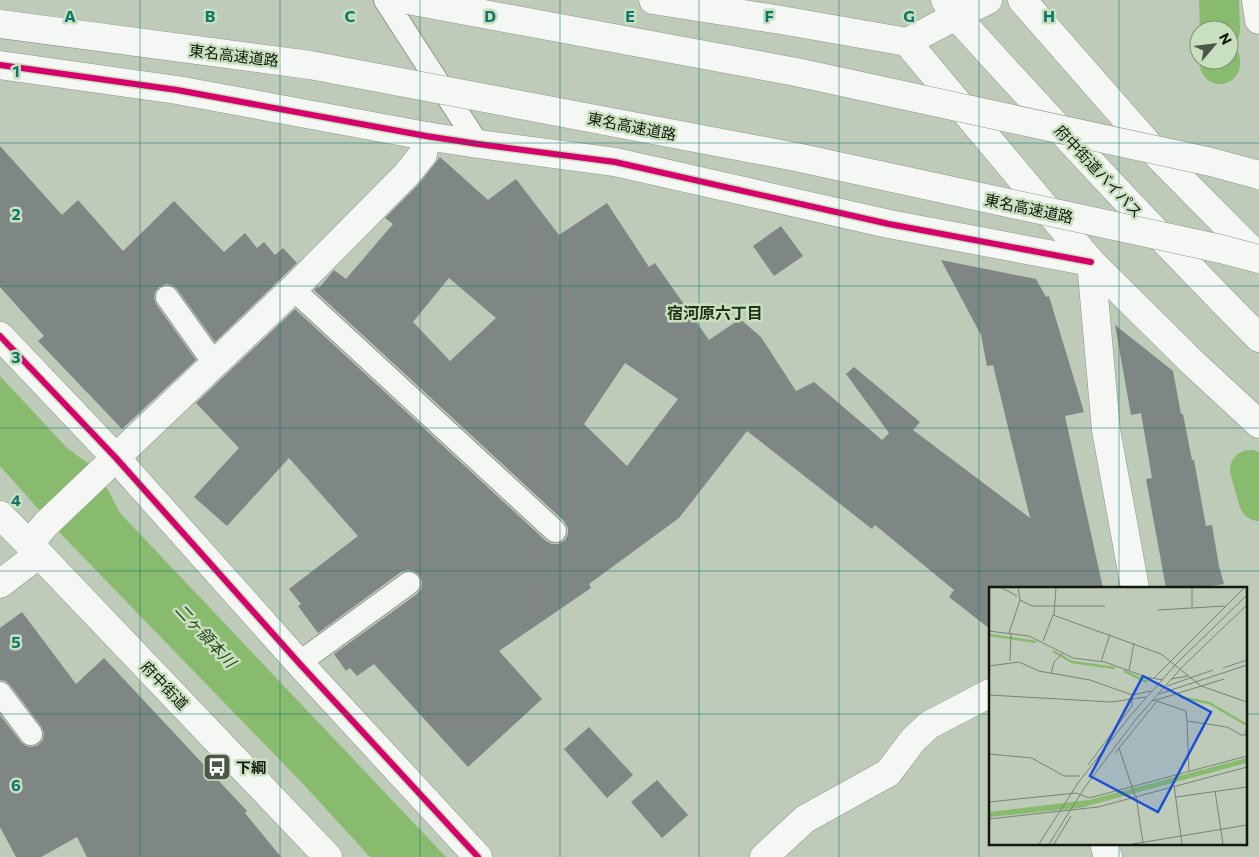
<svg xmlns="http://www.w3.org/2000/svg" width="1259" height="857" font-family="Commissioner,'Noto Sans JP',sans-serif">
	<rect width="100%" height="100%" fill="#becbb9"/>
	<path fill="#89bb6f" d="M0,376l67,72 22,16 18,24 13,25 326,344h-76l-66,-72 -246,-254 -58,-65z"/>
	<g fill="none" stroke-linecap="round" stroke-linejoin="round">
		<g stroke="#89bb6f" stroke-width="40">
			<path d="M1219,0l1,30"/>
			<path d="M1220,60v4"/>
			<path d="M1250,470l9,31"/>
		</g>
	</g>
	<g fill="#7e8784" fill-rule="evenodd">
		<path d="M0,146l62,69 16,-15 45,51 51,-50 50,51 21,-19 12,15 7,-6 11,13 8,-7 14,15 -82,79 -38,-53 -5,-4 -6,-1 -7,3 -4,5 -1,6 2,6 40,56 -74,69 -84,-88 6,-5 -44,-49z"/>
		<path d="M440,157l48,43 28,-21 43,56 48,-32 42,64 6,-4 54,77 31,-21 21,18 35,54 18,-9 68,58 7,-7 -43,-59 8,-7 66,55 -7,8 117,88 -37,-153 -6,1 -6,-31 -40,-75 95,19 10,18 3,-1 35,116 -19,4 38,172h-113v41l-41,-32 5,-7 -79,-65 -3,4 -125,-98 -68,87 -90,66 2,4 -92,63 43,48 -74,68 -94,-103 -17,12 -7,-8 -4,3 -12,-17 83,-60 4,-5 1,-7 -3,-7 -5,-4 -6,-1 -7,2 -83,61 -20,-27 3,-2 -12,-15 69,-53 -69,-78 -62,68 -33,-29 45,-49 -43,-45 99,-94 251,232 6,3h6l7,-4 3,-6v-6l-4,-7 -250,-231 4,-4 1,2 15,-18 12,9 47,-55 -8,-6 33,-33zM449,278l47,40 -46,43 -37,-39zM625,363l53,36 -51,67 -43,-42z"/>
		<path d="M781,226l22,30 -29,20 -21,-30z"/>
		<path d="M1115,325l58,46 8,43h2l9,46h2l12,66 6,-1 7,41 5,18 -24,4h-34l-20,-109 6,-1 -11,-65 -10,2z"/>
		<path d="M22,612l54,72 28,-26 143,153 -2,2 36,44h-194l-10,-20 -36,20h-25l-16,-30v-112l21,27 5,4 6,1 6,-2 5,-5 1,-7 -3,-7 -31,-41 -4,-4 -6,-1v-52z"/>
		<path d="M589,727l44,48 -26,23 -43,-49z"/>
		<path d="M657,780l31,35 -26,23 -31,-36z"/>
	</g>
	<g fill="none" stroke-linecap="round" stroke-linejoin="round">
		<defs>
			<g id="service">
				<path d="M385,0l93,144"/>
				<path d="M293,289l262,242"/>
				<path d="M167,297l47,66"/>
				<path d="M299,663l110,-80"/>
				<path d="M0,693l31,41"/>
			</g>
			<g id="minor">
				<path d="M653,0l128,20 126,22 49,-26 32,-16"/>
				<path d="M1022,0l140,160 97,98"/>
				<path d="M1256,0l3,20"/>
				<path d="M907,42l184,220 103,102 65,60"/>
				<path d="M0,65l177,25 249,46 52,8 137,18 274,62 202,38"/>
				<path d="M1091,262l15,168 29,158"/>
				<path d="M0,336l116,122 183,205 179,194"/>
				<path d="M29,544l17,-20 247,-235 114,-115 16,-20 3,-18"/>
				<path d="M0,584l39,-30"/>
				<path d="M1104,843l4,14"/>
				<path d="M764,857l41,-38 83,-46 25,-33 16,-15 61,-32"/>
			</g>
			<path id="tertiary" d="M945,0l11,16c99,109 199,217 303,322"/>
			<path id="primary" d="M0,515l39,39 289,303"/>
		</defs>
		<use href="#service" stroke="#8e988a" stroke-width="24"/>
		<use href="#minor" stroke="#8e988a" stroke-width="29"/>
		<use href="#tertiary" stroke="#8e988a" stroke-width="29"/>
		<use href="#primary" stroke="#8e988a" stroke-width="29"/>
		<use href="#service" stroke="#f5f7f4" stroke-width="22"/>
		<use href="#minor" stroke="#f5f7f4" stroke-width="28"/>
		<use href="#tertiary" stroke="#f5f7f4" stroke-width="28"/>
		<use href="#primary" stroke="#f5f7f4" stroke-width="28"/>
		<defs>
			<g id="motorway-bridge">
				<path d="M408,0l388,72 415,90 48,13"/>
				<path d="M0,24l310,41 486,92 425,92 38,10"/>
			</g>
		</defs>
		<use href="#motorway-bridge" stroke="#8e988a" stroke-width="29" stroke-linecap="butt"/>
		<use href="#motorway-bridge" stroke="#f5f7f4" stroke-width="28"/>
		<defs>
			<g id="cycleway">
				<path d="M0,65l177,25 249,46 52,8 137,18 274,62 202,38"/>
				<path d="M0,336l116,122 183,205 179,194"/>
			</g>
		</defs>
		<use href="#cycleway" stroke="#c8e0be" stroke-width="9"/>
		<use href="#cycleway" stroke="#d6006c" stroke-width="6"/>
	</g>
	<path fill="none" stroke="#0f766e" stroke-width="1" stroke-opacity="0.55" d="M140,0v857M280,0v857M420,0v857M560,0v857M699,0v857M839,0v857M979,0v857M1119,0v588M0,143h1259M0,286h1259M0,428h1259M0,571h1259M0,714h990M1245,714h14M1119,843v14"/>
	<defs>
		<symbol id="bus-square" viewBox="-11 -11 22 22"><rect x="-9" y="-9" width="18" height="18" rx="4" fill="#4d5749" stroke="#c8e0be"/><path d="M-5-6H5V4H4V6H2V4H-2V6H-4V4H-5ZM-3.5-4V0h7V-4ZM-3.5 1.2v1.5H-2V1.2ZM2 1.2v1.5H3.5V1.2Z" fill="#fff"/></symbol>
	</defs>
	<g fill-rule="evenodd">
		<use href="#bus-square" x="201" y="751" width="32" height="32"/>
	</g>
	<g text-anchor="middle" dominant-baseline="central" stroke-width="5" stroke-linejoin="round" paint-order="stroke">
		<g font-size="15" fill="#10180c" stroke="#c8e0be">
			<text transform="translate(234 55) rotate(7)">東名高速道路</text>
			<text transform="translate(632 126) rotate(11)">東名高速道路</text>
			<text transform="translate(1099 171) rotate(47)">府中街道バイパス</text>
			<text transform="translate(1029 208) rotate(12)">東名高速道路</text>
			<text transform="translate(165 685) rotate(46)">府中街道</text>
		</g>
		<g font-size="15" font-weight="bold" fill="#10180c" stroke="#c8e0be" text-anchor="start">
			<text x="236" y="767">下綱</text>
		</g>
		<g font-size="16" font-weight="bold" fill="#223418" stroke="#c8e0be">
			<text x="715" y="312">宿河原六丁目</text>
		</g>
		<g font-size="16" font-style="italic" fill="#29431b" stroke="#c8e0be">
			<text transform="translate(206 635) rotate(47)">二ヶ領本川</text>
		</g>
	</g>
	<g transform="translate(989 587)">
		<rect width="258" height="258" fill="#becbb9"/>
		<path d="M257,171v5l-166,45 -91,9v-5l100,-12z" fill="#89bb6f"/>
		<path fill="none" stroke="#89bb6f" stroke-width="2.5" d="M0,48l47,7M64,64l19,11 43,6M135,84l23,11M191,110l29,6 38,22"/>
		<path fill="none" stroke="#788374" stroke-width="1" d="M11,0l17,9M29,0l2,13 12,6h73M203,0v20M169,23l67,-4M65,28l2,-28M0,44l40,5 44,22 32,4 41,15 17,3M20,46l11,-33M54,54l10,-26 108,39 40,32 46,16M21,74l1,-28M112,75l9,-28M0,79l30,-4 20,9 51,9 42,15M234,81l24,-8M140,83l5,-27M62,87l3,-12 9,-9M165,91l91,-91M182,92l17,-3M178,99l46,-16M170,107l88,-29M0,108l122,7 35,-5M164,114l71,-22M168,114l29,10 1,10M130,161l16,48M126,166l42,-52M0,167l43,4 32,18h16M99,178l44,-59v-11l19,-4M200,184l-2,-50 40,6 14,8h5v-6M185,198l8,59M226,204l8,53M147,209l7,47M187,210l71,-10M0,215l87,-9 13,5 158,-42M0,232l109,-12 149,-40M50,257l39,-61 52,-67 47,-53 70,-68M60,257l36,-57 51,-68 47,-53 64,-61M65,257l17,-28M144,257l114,-19"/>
		<path fill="#1d4ed8" fill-opacity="0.15" stroke="#1d4ed8" stroke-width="2.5" d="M154,89l68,36 -53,100 -68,-36z"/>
		<rect width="258" height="258" fill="none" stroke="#10180c" stroke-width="2.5"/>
	</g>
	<g font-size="16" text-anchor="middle" font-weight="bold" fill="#0f766e" stroke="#c8e0be" stroke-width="5" stroke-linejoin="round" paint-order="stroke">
		<text x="70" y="22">A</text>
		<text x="210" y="22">B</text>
		<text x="350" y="22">C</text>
		<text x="490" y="22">D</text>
		<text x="630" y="22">E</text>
		<text x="769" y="22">F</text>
		<text x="909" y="22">G</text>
		<text x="1049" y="22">H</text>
		<text x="16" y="77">1</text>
		<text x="16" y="220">2</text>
		<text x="16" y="363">3</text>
		<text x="16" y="506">4</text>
		<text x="16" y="648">5</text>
		<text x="16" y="791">6</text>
	</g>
	<g transform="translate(1214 45) rotate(62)"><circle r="24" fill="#c8e0be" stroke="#7e9077"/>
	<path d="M0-4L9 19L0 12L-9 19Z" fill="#4d5749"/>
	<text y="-8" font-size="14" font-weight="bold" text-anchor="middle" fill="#10180c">N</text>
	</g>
</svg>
